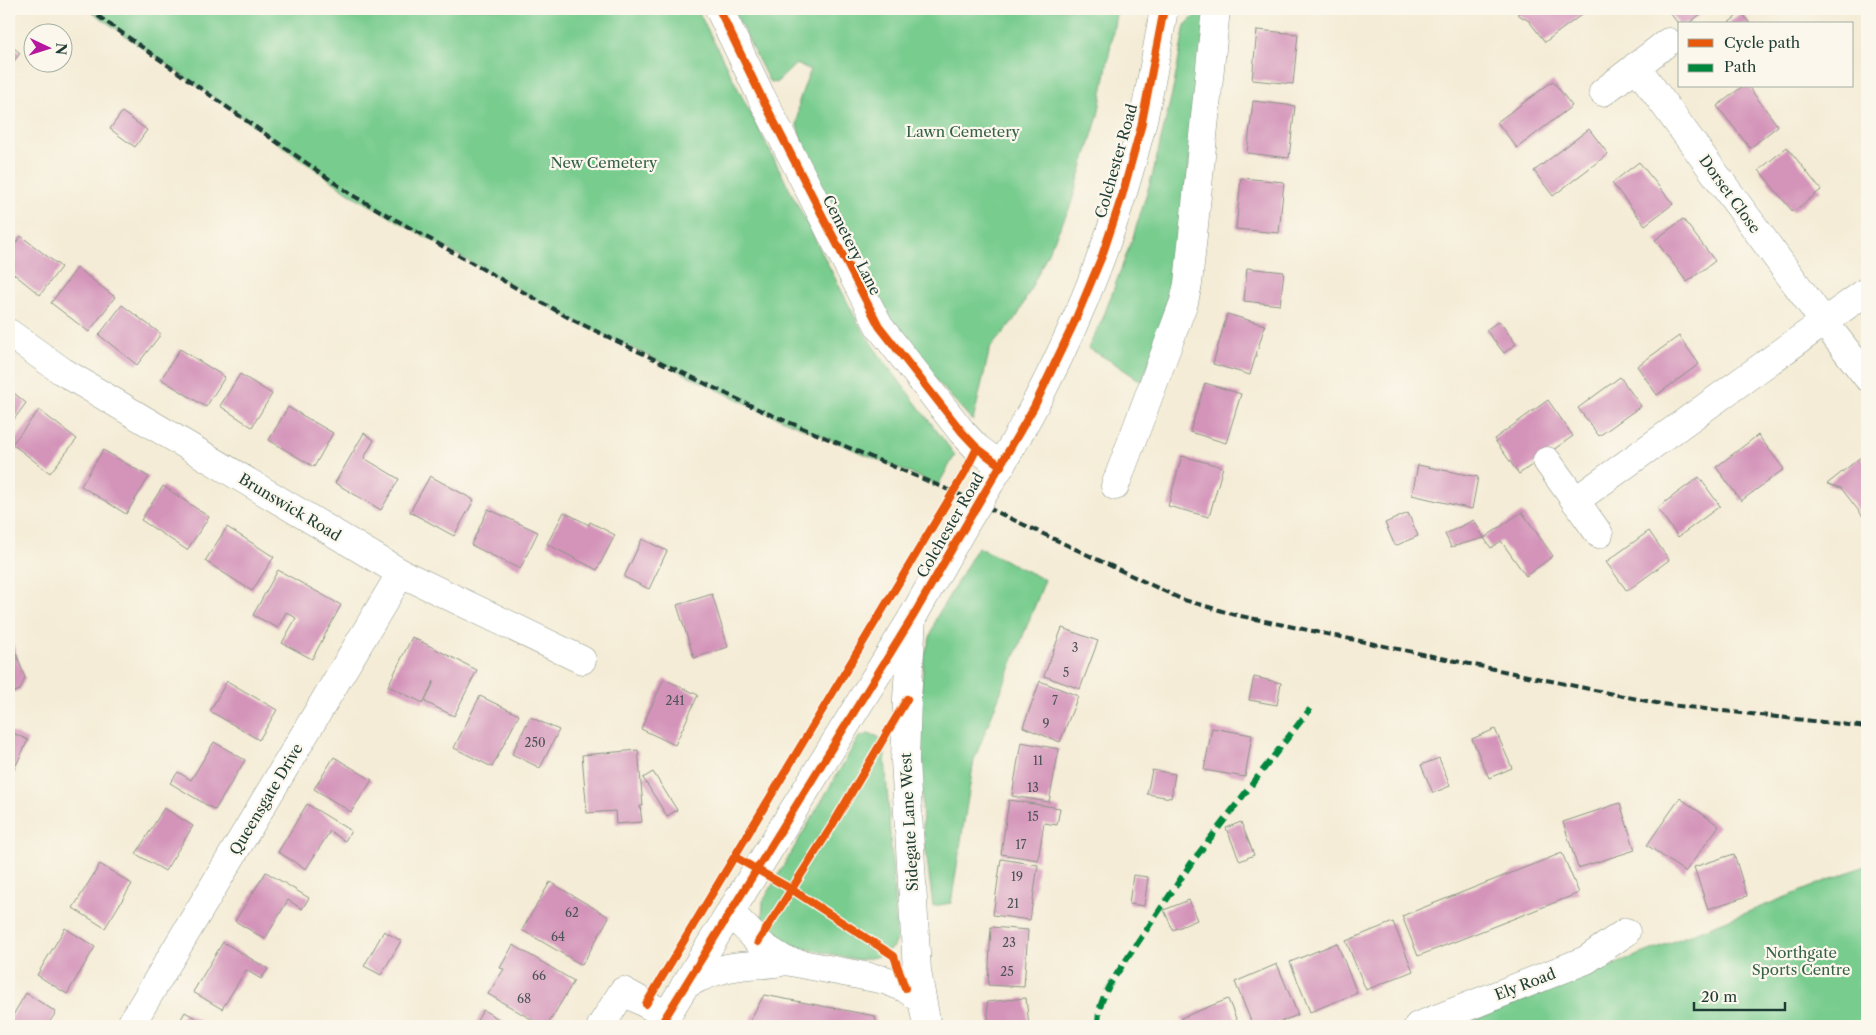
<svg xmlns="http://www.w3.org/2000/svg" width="1876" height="1035" font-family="'Libre Caslon Text',serif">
	<rect width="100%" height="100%" fill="#fbf7ec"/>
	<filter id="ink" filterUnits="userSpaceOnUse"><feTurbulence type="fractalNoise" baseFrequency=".02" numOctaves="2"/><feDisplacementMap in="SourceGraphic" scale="10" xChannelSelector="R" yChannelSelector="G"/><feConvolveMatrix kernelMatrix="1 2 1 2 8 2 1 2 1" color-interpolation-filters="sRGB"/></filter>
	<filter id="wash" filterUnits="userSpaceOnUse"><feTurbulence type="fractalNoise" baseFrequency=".0096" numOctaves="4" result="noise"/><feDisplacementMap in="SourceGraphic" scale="20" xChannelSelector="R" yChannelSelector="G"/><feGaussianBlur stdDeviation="1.12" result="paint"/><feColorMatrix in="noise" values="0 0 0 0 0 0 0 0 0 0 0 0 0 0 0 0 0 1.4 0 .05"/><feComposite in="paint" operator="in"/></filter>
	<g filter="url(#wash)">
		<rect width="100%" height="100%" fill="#f4ecd6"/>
		<g fill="#78cc8e" stroke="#4c8461">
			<path d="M88,9h609l160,312 18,28 80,106 -17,30 -178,-75 -189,-91 -219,-124z"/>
			<path d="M733,9h384l-19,107 -28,91 -52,108 -28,33 -17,73 -38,-42 -47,-65 -51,-104 -28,-44 -12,-41 2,-24 11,-31 -14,-6 -20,19 -7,-2z"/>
			<path d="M1198,13h8l-22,199 -22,112 -20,58 -28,-19 -26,-15 15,-30 31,-84 19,-61 21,-88 11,-60z"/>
			<path d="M978,547l67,33 -71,180 -23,143 -18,3 -10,-78 -4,-115 5,-56 12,-39z"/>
			<path d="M868,734l9,2 7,6 13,197 -5,9 -16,9 -18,3 -74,-16 -12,-7 -10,-19 1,-17 96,-164z"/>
			<path d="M1867,865v161h-408z"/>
		</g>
		<g id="blocks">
			<g fill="#d494ba">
				<path d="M1524,9h65l-44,33 -16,-21 -12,-7z"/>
				<path d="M1667,9h40l-19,15h-8v2z"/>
				<path d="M1742,12l8,12h-23z"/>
				<path d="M1257,30l41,4 -5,50 -41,-4z"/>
				<path d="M9,44l11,9 -11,15z"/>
				<path d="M1553,81l19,25 -55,42 -20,-26z"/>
				<path d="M1743,86h5l30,40 -28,22 -33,-42z"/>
				<path d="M1253,101l42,5 -6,52 -42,-5z"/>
				<path d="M122,112l25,18 -12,17 -25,-18z"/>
				<path d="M1589,129l19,25 -55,42 -19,-25z"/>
				<path d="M1787,147l34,43 -28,22 -34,-42z"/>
				<path d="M1639,162l34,42 -28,21 -33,-42z"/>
				<path d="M1241,178l43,4 -5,51 -43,-4z"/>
				<path d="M1683,219l32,42 -28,21 -32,-42z"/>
				<path d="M21,236l40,31 -21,28 -31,-25v-18z"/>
				<path d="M77,268l38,29 -26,35 -38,-29z"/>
				<path d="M1247,268l37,4 -4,33 -36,-4z"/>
				<path d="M122,305l39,29 -24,31 -38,-30z"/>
				<path d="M1227,314l38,11 -15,50 -37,-11z"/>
				<path d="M1499,321l17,23 -12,9 -18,-23z"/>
				<path d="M1679,336l20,28 -42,31 -20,-29z"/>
				<path d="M180,349l45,28 -19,30 -45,-28z"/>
				<path d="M240,374l32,20 -20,33 -32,-21z"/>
				<path d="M1620,377l21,29 -42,30 -21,-28z"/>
				<path d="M1205,383l36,11 -15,49 -36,-11z"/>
				<path d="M9,389l17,14 -17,23z"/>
				<path d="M1548,400l25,36 -54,38 -25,-35z"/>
				<path d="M288,407l45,26 -19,34 -45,-27z"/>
				<path d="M39,410l38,29 -27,34 -38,-29z"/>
				<path d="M364,433l10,7 -10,18 35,21 -18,31 -46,-27z"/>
				<path d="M1758,435l26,34 -43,32 -25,-34z"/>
				<path d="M103,450l46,27 -23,37 -45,-28z"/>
				<path d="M1182,456l41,11 -14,50 -41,-11z"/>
				<path d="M1861,457l6,8v53l-2,1 -24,-31 -14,-4z"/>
				<path d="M1418,465l60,12 -6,32 -60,-14z"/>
				<path d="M430,476l44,24 -20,36 -44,-24z"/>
				<path d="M1699,477l21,29 -42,31 -21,-29z"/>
				<path d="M163,486l46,31 -22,33 -46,-30z"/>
				<path d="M488,509l50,23 -18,37 -49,-24z"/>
				<path d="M564,512l25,13 1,-3 25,13 -18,35 -50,-26z"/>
				<path d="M1522,512l31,44 -27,20 -25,-35 -10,7 -7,-10z"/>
				<path d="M1408,513l10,23 -23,10 -10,-23z"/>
				<path d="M1474,520l10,18 -33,9 -6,-13z"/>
				<path d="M227,527l47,30 -22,34 -47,-30z"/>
				<path d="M1649,531l20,29 -42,31 -21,-29z"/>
				<path d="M642,539l25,12 -18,38 -25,-12z"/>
				<path d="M278,570l63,35 -29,54 -30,-16 14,-25 -10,-6 -8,16 -25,-13z"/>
				<path d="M712,594l16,53 -34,11 -17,-53z"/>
				<path d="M1062,628l36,13 -18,48 -36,-13z"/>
				<path d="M9,633l16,45 -5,12 -11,4z"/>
				<path d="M412,637l65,33 -23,46 -29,-14 9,-21 -11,22 -35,-17z"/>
				<path d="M1254,677l27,6 -4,22 -28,-5z"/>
				<path d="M664,679l34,16 -23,50 -34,-16z"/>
				<path d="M227,681l50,29 -18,30 -49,-29z"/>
				<path d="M1040,681l38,15 -18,46 -37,-15z"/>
				<path d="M480,696l39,19 -27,52 -38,-19z"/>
				<path d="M530,717l29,13 -19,38 -28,-14z"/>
				<path d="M1212,728l40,7 -7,42 -41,-7z"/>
				<path d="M1495,729l17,39 -23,10 -17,-39z"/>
				<path d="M9,731l19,9 -17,36 -2,-1z"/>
				<path d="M214,742l31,18 -30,50 -45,-27 8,-11 13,8z"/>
				<path d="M1021,742l38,7 -10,53 -37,-6z"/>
				<path d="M638,750l5,56h-3l2,16 -26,2 -1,-13 -28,2 -5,-58z"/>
				<path d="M334,757l38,23 -21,32 -37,-23z"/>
				<path d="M1439,758l11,28 -17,7 -12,-28z"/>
				<path d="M1152,770l23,4 -4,24 -24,-4z"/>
				<path d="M653,772l24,38 -10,6 -24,-38z"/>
				<path d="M1680,798l39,28 -34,46 -38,-27z"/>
				<path d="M1009,800l51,8 -3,17 -13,-2 -6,37 -37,-6z"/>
				<path d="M1620,803l15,47 -57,18 -15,-46z"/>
				<path d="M307,804l44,27 -6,10 -15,-10 -24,38 -28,-17z"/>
				<path d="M164,808l29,18 -28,45 -29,-17z"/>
				<path d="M1241,822l13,33 -14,6 -14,-33z"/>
				<path d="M1562,853l17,40 -161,63 -16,-40z"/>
				<path d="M1734,854l13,42 -39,13 -14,-42z"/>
				<path d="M1001,859l37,6 -8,55 -37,-5z"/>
				<path d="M100,864l32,20 -27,44 -32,-20z"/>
				<path d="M266,872l43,26 -7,11 -14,-9 -23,39 -30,-18z"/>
				<path d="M1133,875l15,2 -4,29 -15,-2z"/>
				<path d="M550,882l59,35 -27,48 -60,-35z"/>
				<path d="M1189,900l8,20 -24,10 -9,-20z"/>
				<path d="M1393,922l20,49 -47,19 -20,-49z"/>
				<path d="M991,927l37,3 -4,57 -36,-2z"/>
				<path d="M65,928l30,19 -28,47 -30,-19z"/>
				<path d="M384,931l17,10 -20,34 -17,-9z"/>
				<path d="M223,942l45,27 -7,10 -15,-9 -24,39 -29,-17z"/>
				<path d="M1337,943l20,50 -47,19 -20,-50z"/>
				<path d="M513,945l61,36 -27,45h-4l-55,-32 16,-25 -4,-1z"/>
				<path d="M1277,964l21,51 -29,11h-16l-18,-44z"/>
				<path d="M26,993l30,19 -9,14h-38v-4z"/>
				<path d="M764,995l111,21 2,10h-130z"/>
				<path d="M1026,998l3,28h-40l-2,-24z"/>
				<path d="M1228,999l11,27h-55l-3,-8z"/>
				<path d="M483,1010l28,16h-37z"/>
				<path d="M185,1012l24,14h-32z"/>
			</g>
		</g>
	</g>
	<g filter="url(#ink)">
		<use href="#blocks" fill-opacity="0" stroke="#8a9485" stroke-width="1"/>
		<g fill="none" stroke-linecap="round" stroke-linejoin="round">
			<defs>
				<g id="minor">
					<path d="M719,9l42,87 118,230 83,106 15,16 24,18"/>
					<path d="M1636,66l188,256 43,55"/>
					<path d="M1603,92l65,-50"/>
					<path d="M9,333l53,38 339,202 181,87"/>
					<path d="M1547,461l52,73"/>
					<path d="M1115,486l69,-184 4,-18 28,-275"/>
					<path d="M1575,501l292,-210"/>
					<path d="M912,618l-5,81 -2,61 12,211 10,55"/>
					<path d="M730,912l34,35 22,14 99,19 20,8 17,12"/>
					<path d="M685,985c18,-10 35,-17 55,-19 16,-2 31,-1 46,-5"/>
					<path d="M130,1026l271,-453"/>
					<path d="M601,1026l22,-35 43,24"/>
					<path d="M1418,1026l168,-66 40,-28"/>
				</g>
				<g id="major">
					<path d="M990,483c68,-110 120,-230 151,-355 10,-39 16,-80 23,-119"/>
					<path d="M660,1026l252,-408 52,-92"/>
				</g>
			</defs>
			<use href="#minor" stroke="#8a9485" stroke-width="29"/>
			<use href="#major" stroke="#8a9485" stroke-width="29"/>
			<use href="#minor" stroke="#fff" stroke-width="28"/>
			<use href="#major" stroke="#fff" stroke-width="28"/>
			<path stroke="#1f3d34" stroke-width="4" stroke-dasharray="8 4" stroke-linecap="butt" d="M88,9l264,186 219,124 189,91 203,86 218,103 55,16 425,89 206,23"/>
			<defs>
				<path id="major-bridge" d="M964,526l26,-43"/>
			</defs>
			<use href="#major-bridge" stroke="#8a9485" stroke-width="29" stroke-linecap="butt"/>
			<use href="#major-bridge" stroke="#fff" stroke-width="28"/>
			<path stroke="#00873e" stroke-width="6" stroke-dasharray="12 6" stroke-linecap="butt" d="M1098,1026c0,-17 4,-27 12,-42l82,-122 118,-153"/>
			<defs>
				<g id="cycleway">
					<path d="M719,9l42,87 118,230 83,106 15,16 24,18"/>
					<path d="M735,857l56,32 103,67 11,32"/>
					<path d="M758,942l72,-113 77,-130"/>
					<path d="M646,1004l318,-530 13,-26"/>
					<path d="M660,1026l252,-408 122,-211 40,-84 28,-67 20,-60 19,-69 23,-118"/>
				</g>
			</defs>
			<use href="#cycleway" stroke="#fbf7ec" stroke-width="11"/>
			<use href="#cycleway" stroke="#e8590c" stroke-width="8"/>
		</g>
	</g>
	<g text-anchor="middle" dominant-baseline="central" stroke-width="4.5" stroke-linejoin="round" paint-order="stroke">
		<g font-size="12" fill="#4c5356">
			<text x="1075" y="647">3</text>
			<text x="1066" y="672">5</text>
			<text x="675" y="700">241</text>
			<text x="1055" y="700">7</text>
			<text x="1046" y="723">9</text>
			<text x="535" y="742">250</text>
			<text x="1038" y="760">11</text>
			<text x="1033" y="787">13</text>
			<text x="1033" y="816">15</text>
			<text x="1021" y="844">17</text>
			<text x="1017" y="876">19</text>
			<text x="1013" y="903">21</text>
			<text x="572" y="912">62</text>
			<text x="558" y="936">64</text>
			<text x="1009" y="942">23</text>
			<text x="1007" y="971">25</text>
			<text x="539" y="975">66</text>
			<text x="524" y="998">68</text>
		</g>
		<g font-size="15" fill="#35614a" stroke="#fbf7ec">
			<text x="963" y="131">Lawn Cemetery</text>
			<text x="604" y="162">New Cemetery</text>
			<text x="1801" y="952">Northgate<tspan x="1801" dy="17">Sports Centre</tspan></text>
		</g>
		<g font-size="15" fill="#1f3d34" stroke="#fbf7ec">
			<text transform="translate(1116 161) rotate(-74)">Colchester Road</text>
			<text transform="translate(1730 194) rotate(54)">Dorset Close</text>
			<text transform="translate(852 245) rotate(63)">Cemetery Lane</text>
			<text transform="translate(290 507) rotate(31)">Brunswick Road</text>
			<text transform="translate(950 525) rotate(-60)">Colchester Road</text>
			<text transform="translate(266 799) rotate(-59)">Queensgate Drive</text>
			<text transform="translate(909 822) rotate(-93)">Sidegate Lane West</text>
			<text transform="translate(1525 984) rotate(-21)">Ely Road</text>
		</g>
	</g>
	<rect width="1876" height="1035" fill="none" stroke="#fbf7ec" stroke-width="30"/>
	<rect x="1678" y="22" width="175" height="65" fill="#fbf7ec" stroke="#a3ada2"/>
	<rect x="1688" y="39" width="25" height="8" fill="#e8590c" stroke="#a3ada2"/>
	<text x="1724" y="48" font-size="15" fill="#1f3d34">Cycle path</text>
	<rect x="1688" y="64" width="25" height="8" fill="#00873e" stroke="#a3ada2"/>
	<text x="1724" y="72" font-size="15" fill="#1f3d34">Path</text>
	<g transform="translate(48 48) rotate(94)"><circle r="24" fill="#fbf7ec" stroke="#a3ada2"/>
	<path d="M0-4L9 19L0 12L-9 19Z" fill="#b5179e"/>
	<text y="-8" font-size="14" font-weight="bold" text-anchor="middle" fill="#1f3d34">N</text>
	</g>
	<path d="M1694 1002v8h91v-8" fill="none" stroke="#1f3d34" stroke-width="2.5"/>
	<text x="1701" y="1002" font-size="15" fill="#1f3d34" stroke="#fbf7ec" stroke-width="4" paint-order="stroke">20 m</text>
</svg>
